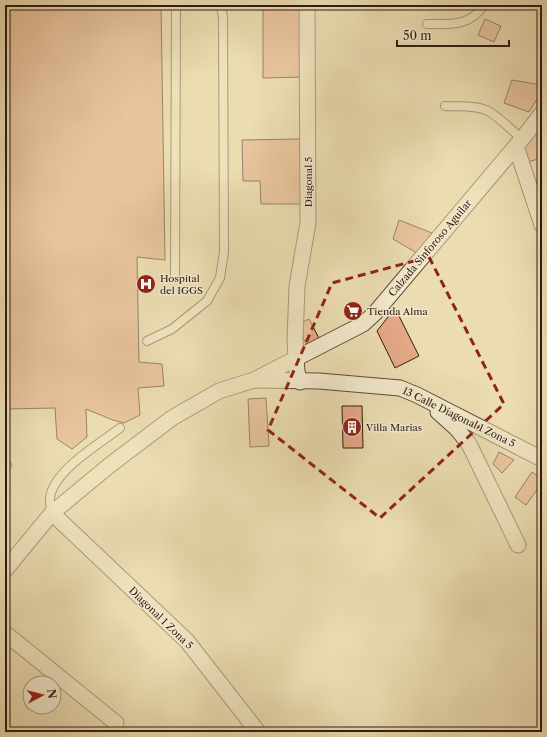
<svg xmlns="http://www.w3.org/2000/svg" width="547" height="737" font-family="'Libre Caslon Text',serif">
	<rect width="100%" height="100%" fill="#ebdcb1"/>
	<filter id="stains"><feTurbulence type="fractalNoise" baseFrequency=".005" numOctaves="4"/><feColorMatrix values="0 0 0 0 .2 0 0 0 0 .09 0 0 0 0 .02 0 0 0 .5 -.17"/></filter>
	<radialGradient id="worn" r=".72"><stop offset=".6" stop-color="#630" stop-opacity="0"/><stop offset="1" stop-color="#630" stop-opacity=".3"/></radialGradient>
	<g fill="#e6a887" stroke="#2c1c12">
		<path d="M5,5h156l4,255 -28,-3 2,105 23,2 2,22 -26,2 2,27 -16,8 -11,-3 -27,-11 1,28 -15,12 -15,-10 -2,-31 -50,1z"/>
		<path d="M263,5h41v72l-41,1z"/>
		<path d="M485,19l16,7 -7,16 -16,-7z"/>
		<path d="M512,80l30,5v6l-13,21 -25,-9z"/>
		<path d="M539,128l3,5v25l-15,4 -4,-14z"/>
		<path d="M300,139l1,65h-40l-1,-23h-17l-1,-41z"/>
		<path d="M399,220l33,13 -15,20 -24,-14z"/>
		<path d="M395,308l24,48 -24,12 -18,-37z"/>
		<path d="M309,319l12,23 -13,6 -11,-23z"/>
		<path d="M266,398l3,48 -19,1 -2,-48z"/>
		<path d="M342,406h20l1,42h-20z"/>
		<path d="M499,452l15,8 -12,13 -9,-9z"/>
		<path d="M532,472l10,7v4l-16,22 -11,-8z"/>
		<path d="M5,722l7,10h-7z"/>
	</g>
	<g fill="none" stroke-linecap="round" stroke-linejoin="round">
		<defs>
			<g id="lane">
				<path d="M427,24c24,0 42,3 57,-19"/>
				<path d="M445,106c13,1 29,-1 41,4 13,6 25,20 36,29"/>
				<path d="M175,275l1,-270"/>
				<path d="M147,341l25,-12 35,-28 13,-23 4,-26 -1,-234 -2,-13"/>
				<path d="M5,468l2,-3"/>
				<path d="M52,513c-1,-4 -3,-10 -2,-15 3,-27 49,-54 70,-70"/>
			</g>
			<g id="street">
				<path d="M516,146l26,79"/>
				<path d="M255,380l64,1 81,7 17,7 125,64"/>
				<path d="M300,382l-3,-10 -2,-32 2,-54 11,-63 -1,-218"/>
				<path d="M438,412l19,17 12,15 49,101"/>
				<path d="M52,513l135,128 71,91"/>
				<path d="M5,570l47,-57 58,-48 62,-47 47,-27 35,-11 109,-56 12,-11 147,-174 20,-26"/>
				<path d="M5,633l111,90"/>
			</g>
		</defs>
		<use href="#lane" stroke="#5c4c3a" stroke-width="10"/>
		<use href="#street" stroke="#5c4c3a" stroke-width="17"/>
		<use href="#lane" stroke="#f2e8cc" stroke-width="8"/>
		<use href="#street" stroke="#f2e8cc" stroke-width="15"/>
	</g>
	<path d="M0 0H547V737H0ZM429,257l75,147 -124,114 -112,-88 64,-147z" fill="#ebdcb1" fill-opacity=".55" fill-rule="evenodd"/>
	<path fill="none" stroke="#8f2418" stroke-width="3" stroke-dasharray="8 5" stroke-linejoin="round" d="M429,257l75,147 -124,114 -112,-88 64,-147z"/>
	<defs>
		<symbol id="hospital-disc" viewBox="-11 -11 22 22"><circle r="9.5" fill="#8f2418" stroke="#f2e8cc"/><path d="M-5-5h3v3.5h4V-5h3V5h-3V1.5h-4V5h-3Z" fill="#fff"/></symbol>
		<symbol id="supermarket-disc" viewBox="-11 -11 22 22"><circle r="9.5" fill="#8f2418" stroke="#f2e8cc"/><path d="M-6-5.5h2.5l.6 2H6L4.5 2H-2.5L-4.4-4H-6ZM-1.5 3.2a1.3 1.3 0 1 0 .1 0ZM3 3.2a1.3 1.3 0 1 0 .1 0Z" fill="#fff"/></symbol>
		<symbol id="building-disc" viewBox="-11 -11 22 22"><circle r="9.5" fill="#8f2418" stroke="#f2e8cc"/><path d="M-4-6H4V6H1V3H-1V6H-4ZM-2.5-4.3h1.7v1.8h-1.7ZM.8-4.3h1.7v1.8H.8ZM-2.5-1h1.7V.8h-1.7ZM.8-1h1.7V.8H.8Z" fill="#fff"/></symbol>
	</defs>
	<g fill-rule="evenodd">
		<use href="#hospital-disc" x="135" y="273" width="22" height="22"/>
		<use href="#supermarket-disc" x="342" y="300" width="22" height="22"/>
		<use href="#building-disc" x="341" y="416" width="22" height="22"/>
	</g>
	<g text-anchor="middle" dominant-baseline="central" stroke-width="3" stroke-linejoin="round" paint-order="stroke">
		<g font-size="10" fill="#2c1c12" stroke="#f2e8cc">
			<text transform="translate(308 182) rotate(-90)">Diagonal 5</text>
			<text transform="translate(430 248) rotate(-50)">Calzada Sinforoso Aguilar</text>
			<text transform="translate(459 417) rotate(26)">13 Calle Diagonal 1 Zona 5</text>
			<text transform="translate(161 618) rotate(44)">Diagonal 1 Zona 5</text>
		</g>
		<g font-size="10" fill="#2c1c12" stroke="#f2e8cc" text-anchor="start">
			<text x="160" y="278">Hospital<tspan x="160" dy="12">del IGGS</tspan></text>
			<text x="367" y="311">Tienda Alma</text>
			<text x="366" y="427">Villa Marias</text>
		</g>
	</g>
	<rect width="547" height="737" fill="none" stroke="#ebdcb1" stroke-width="20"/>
	<rect x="6" y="6" width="535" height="725" fill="none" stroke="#2c1c12" stroke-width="2"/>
	<rect x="10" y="10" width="527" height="717" fill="none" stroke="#2c1c12"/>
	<g transform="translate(42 695) rotate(83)"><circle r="19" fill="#f2e8cc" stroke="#a39682"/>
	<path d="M0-3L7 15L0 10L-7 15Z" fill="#8f2418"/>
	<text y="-6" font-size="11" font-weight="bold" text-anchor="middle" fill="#2c1c12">N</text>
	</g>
	<path d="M397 40v6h112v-6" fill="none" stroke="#2c1c12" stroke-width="2"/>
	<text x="403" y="40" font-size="12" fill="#2c1c12" stroke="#f2e8cc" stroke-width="3" paint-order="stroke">50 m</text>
	<rect width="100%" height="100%" filter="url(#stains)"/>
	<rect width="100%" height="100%" fill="url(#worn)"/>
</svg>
